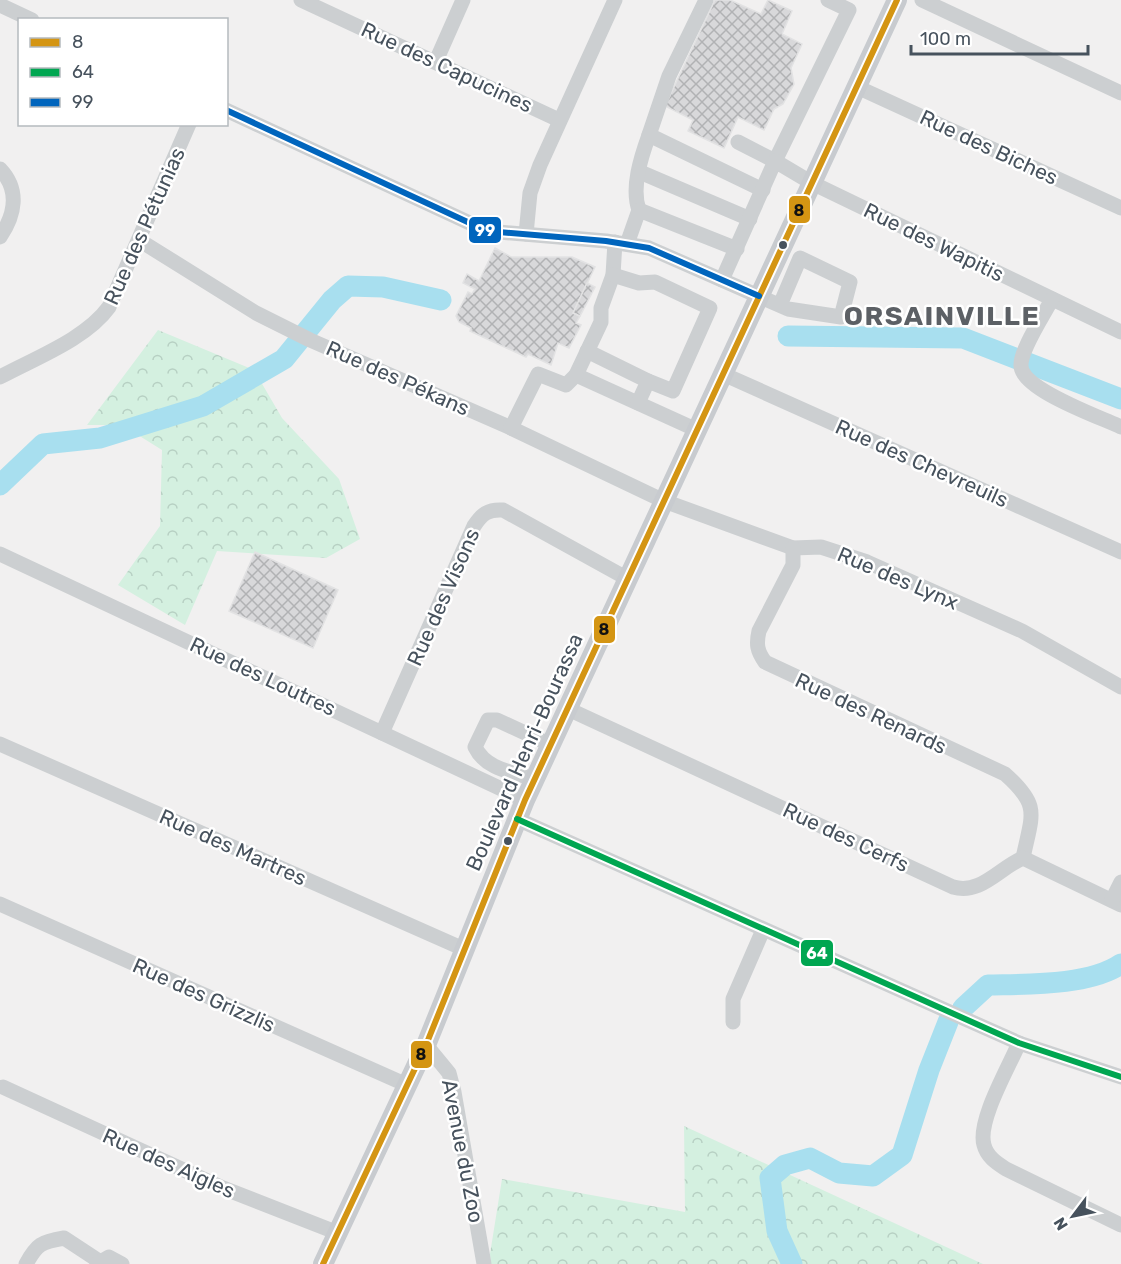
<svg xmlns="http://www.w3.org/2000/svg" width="1121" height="1264" font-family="Rubik,sans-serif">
	<defs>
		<pattern id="forest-crowns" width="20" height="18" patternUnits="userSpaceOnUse" patternTransform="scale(1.5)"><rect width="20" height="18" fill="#d4f0e0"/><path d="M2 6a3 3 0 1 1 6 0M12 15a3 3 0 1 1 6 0" fill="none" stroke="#b7d0c3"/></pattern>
		<pattern id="building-cross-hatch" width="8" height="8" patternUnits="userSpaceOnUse" patternTransform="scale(1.5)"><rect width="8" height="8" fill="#d8d8da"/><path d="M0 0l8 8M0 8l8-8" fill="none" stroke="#b1b2b4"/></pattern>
	</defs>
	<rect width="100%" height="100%" fill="#f1f0f0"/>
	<g fill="url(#forest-crowns)">
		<path d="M158,330l96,40 28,48 57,61 21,60 -34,19 -109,-7 -32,74 -67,-40 42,-59 2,-76 -40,-25h-35z"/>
		<path d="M684,1126l299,138h-492l-1,-10 12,-75 183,33z"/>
	</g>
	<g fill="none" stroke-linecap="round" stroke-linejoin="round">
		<g stroke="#a8dfef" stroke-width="21">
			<path d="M788,336l175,2 158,61"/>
			<path d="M0,485l43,-41 57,-6 103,-32 81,-47 48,-59 16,-14 35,1 58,13"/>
			<path d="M963,1008l25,-23c38,-1 101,1 133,-21"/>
			<path d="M792,1264l-15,-33 -7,-53 15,-13 25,-7 29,15 34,3 29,-21 27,-85 19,-48"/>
		</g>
	</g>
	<g fill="url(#building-cross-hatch)" stroke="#e2e2e3" stroke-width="1.5">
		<path d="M715,0h15l31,14 7,-14 24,11 -10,23 20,10 -11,24 3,16 -11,20 -9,5 -10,21 -26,-13 -14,31 -36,-17 5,-11 -28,-14z"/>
		<path d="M495,248l16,9h61l23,10 -22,46 7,3 -4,7 5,2 -12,23 -11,-5 -7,22 -23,-11 -2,3 -56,-26 1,-3 -12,-6 -3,-6 12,-24 4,2 3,-5 -12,-6 4,-9 12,7z"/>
		<path d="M587,283l8,4 -15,29 -7,-3z"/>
		<path d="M255,552l83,38 -25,58 -84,-37z"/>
	</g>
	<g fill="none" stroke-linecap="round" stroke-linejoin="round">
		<g stroke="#cccfd1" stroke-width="15">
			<path d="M301,0l258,120"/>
			<path d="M922,0l199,93"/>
			<path d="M0,5l32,15"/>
			<path d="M436,61l27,-61"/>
			<path d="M857,87l264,121"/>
			<path d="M226,110l261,121 119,10 43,7 139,61 53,8 9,-35 -50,-24 -20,47"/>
			<path d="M649,135l20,-59 37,-76"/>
			<path d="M738,142l37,19 74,-151 -21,-10"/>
			<path d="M0,169c20,21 15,46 0,68"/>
			<path d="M640,172l110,47"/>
			<path d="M639,210c-8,-22 2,-53 10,-75l114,55"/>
			<path d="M526,234l4,-41 10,-28 75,-165"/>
			<path d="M139,240l117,73 54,27 201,88 153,73 129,47 28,-1 46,15 155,69 99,56"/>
			<path d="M615,242l-2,33 -12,33v14l-25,53 121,55"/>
			<path d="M627,244l12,-34 98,39"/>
			<path d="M613,275l26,8 16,-1 55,26 -37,83 -25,-10"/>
			<path d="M722,280l53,-119 37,22 309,149"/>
			<path d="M1052,299c-8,16 -32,51 -31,67 1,24 79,51 100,61"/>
			<path d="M587,351l61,30 -10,22"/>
			<path d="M723,374l398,178"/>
			<path d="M0,377c35,-19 86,-38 109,-70l80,-183"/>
			<path d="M511,428l27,-54 28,11 10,-10"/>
			<path d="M793,548v17l-34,66c-3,13 -2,20 6,31l240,112c36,32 27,40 18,84"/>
			<path d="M0,554l525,246"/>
			<path d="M568,709l385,178c28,8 46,-19 70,-29l98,47"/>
			<path d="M382,733l92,-207c8,-12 14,-17 29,-16l125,69"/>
			<path d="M0,744l466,206"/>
			<path d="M535,779c-22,-7 -49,-9 -60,-32l13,-27h9l54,25"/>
			<path d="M517,819l502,224 102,34"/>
			<path d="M1112,900l9,-18"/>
			<path d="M0,904l407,181"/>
			<path d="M733,1022v-23l30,-69"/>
			<path d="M1019,1043c-10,24 -42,78 -35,102 3,12 13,18 22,24l115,56"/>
			<path d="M426,1045l23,28 5,19 30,172"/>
			<path d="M3,1087l220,101 115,45"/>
			<path d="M26,1264c11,-20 15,-22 38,-26l35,23"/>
			<path d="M97,1264l12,-7 13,7"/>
		</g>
		<path stroke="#c8cbcf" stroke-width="20" d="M323,1264l103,-219 99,-245 372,-800"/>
		<defs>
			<path id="bus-1" d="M323,1264l103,-219 99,-245 372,-800"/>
			<path id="bus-2" d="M517,819l502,224 102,34"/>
			<path id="bus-3" d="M226,110l261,121 119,10 43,7 110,48"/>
		</defs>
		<use href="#bus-1" stroke="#fff" stroke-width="10"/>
		<use href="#bus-2" stroke="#fff" stroke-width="10"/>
		<use href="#bus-3" stroke="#fff" stroke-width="10"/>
		<use href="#bus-1" stroke="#d49513" stroke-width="6"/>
		<use href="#bus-2" stroke="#00a651" stroke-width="6"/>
		<use href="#bus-3" stroke="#0065bd" stroke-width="6"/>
	</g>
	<g fill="#47525d" stroke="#fff" stroke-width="2">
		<circle cx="783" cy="245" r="5"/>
		<circle cx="508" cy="841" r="5"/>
	</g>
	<g text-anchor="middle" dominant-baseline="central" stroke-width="5" stroke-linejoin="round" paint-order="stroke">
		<g font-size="21" fill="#47525d" stroke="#fff">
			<text transform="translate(447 67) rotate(25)">Rue des Capucines</text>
			<text transform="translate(989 147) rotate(25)">Rue des Biches</text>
			<text transform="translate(144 226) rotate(-66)">Rue des Pétunias</text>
			<text transform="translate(934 242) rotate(26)">Rue des Wapitis</text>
			<text transform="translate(398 378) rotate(24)">Rue des Pékans</text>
			<text transform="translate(922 463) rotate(24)">Rue des Chevreuils</text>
			<text transform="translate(898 578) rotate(23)">Rue des Lynx</text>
			<text transform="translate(443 597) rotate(-66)">Rue des Visons</text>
			<text transform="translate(263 676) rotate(25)">Rue des Loutres</text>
			<text transform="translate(871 713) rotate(25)">Rue des Renards</text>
			<text transform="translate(524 752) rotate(-66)">Boulevard Henri-Bourassa</text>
			<text transform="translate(846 837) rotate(25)">Rue des Cerfs</text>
			<text transform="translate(233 847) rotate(24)">Rue des Martres</text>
			<text transform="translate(204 995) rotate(24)">Rue des Grizzlis</text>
			<text transform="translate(463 1151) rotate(79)">Avenue du Zoo</text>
			<text transform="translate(169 1163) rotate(24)">Rue des Aigles</text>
		</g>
		<g font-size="27" font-weight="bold" letter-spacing="1.5" fill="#5c6065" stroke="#fff">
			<text x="942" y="316">ORSAINVILLE</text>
		</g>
	</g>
	<g stroke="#fff" stroke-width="2">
		<rect x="788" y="195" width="23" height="29" rx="6" fill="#d49513"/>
		<rect x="468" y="216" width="34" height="28" rx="6" fill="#0065bd"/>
		<rect x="593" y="615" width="23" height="29" rx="6" fill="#d49513"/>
		<rect x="800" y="939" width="34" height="28" rx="6" fill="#00a651"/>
		<rect x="410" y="1040" width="23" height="29" rx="6" fill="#d49513"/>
	</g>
	<g font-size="16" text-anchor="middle" font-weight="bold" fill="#fff">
		<text x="485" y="236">99</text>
		<text x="817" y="959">64</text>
	</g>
	<g font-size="16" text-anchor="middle" font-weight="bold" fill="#111">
		<text x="799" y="216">8</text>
		<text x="604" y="635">8</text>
		<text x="421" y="1060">8</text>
	</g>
	<rect x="18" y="18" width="210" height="108" fill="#ffffff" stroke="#b5babe" stroke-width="1.5"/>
	<rect x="30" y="38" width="30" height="9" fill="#d49513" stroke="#b5babe" stroke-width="1.5"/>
	<text x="72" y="48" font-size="18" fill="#47525d">8</text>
	<rect x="30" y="68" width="30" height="9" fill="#00a651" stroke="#b5babe" stroke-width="1.5"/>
	<text x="72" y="78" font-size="18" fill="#47525d">64</text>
	<rect x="30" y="98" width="30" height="9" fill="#0065bd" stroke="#b5babe" stroke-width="1.5"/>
	<text x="72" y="108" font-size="18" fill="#47525d">99</text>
	<g transform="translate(1073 1216) rotate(238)" stroke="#ffffff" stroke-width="4.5" paint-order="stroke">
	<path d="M0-4.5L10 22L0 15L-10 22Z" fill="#47525d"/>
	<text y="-9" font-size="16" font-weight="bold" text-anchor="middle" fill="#47525d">N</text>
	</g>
	<path d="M911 45v9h177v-9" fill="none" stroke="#47525d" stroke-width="3"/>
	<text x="920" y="45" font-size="18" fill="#47525d" stroke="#ffffff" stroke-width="4.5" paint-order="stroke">100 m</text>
</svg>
